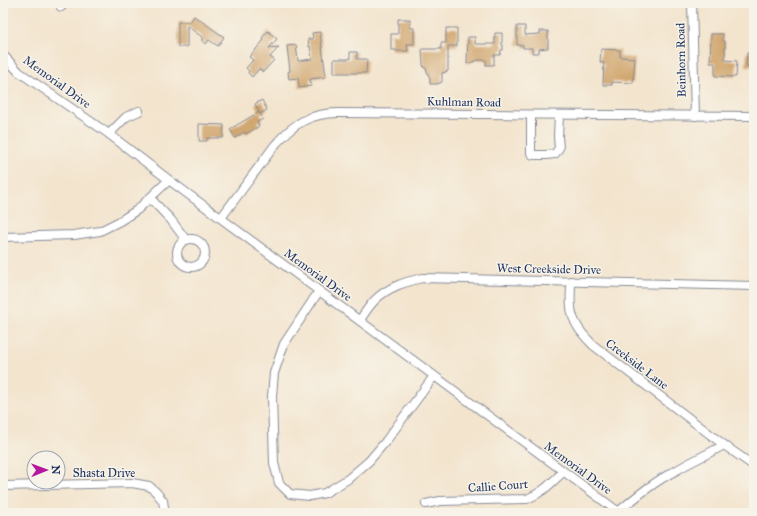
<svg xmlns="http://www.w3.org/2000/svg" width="757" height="516" font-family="'IM FELL Great Primer',serif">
	<rect width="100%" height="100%" fill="#f7f3e8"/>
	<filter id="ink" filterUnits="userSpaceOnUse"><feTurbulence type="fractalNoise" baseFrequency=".025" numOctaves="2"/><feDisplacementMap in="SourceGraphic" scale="8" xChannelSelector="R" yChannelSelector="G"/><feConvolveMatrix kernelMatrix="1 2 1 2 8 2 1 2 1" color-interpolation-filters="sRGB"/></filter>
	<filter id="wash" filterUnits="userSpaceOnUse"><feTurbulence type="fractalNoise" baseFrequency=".012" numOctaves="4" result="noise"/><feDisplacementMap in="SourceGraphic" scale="16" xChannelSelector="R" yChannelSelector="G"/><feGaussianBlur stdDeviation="0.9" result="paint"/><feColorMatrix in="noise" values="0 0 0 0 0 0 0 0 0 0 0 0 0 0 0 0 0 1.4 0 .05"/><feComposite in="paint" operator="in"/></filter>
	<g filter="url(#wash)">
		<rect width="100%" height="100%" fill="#f3e4cd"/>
		<g id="blocks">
			<g fill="#d1a771">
				<path d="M194,16l30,21 -6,9 -9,-6 -3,4 -4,-3v-4l-15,-11v21h-9v-25h12z"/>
				<path d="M398,19h12v9h4v16h-7l1,7h-12v-1h-5v-16h7z"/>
				<path d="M517,26h8v9l15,-1v-3h8v17l-9,1v4h-7v-5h-9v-3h-6z"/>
				<path d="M446,28h11v18h-9v25l-6,2v9l-5,2h-7v-5l-4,-11h-2l-1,-4 -1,-15h19v-6h5z"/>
				<path d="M268,31l9,8 -8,9 10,-1 -9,10 4,3 -11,12 -4,-3 -7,8 -4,-4 1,-2 -3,-3 7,-8 -4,-3 15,-17 -2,-2z"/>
				<path d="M320,32l6,45 -16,2 1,7 -12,2 -1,-10 -9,1 -1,-7 2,-1 -3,-25 9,-1 2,16 14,-2 -2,-13 -1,1 -1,-8h5l-1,-6z"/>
				<path d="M495,33h7v12h1v5h-2l-1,5h-6v10h-8v-5h-8l-11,4 1,-27h7v7h20z"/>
				<path d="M711,34h12v7h2v19l12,1 -1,16 -21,-1v-13h-5z"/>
				<path d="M601,49l19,1v7l15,1 -2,25 -21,-1v3h-9l1,-22 -4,-1z"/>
				<path d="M754,51v15h-8l1,-13z"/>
				<path d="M350,52h7v7h10l-1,14h-32v-14h16z"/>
				<path d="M262,100l5,10 -7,4 -5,-10z"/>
				<path d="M259,112l4,7 -6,3 2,4 -13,8 -1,-2 -10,6 -5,-9z"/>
				<path d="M199,124l25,1 -1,13h-16v3h-8z"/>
			</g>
		</g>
	</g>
	<g filter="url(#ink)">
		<use href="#blocks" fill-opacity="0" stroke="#878a96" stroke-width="1"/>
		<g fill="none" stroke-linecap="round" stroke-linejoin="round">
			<defs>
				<g id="minor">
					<path d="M692,3l3,113"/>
					<path d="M61,7l4,-4"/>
					<path d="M3,55l16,17 90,62 60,46 451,333"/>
					<path d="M531,115v38l2,2h13l9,-1 4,-6 -1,-11 1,-22"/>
					<path d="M109,134l17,-17 13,-6"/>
					<path d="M150,198l21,22 15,20"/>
					<path d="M221,218l54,-73c18,-21 35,-32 63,-32l416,3"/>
					<path d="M3,237l71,-2 26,-4 20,-10 17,-11 32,-30"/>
					<circle cx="191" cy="253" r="14"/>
					<path d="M571,281c0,9 -1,18 0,26 1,16 12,28 22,38l131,100 30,21"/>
					<path d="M319,291l-35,53 -10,29 -2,23 2,67 5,20 11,11 20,2 15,-3 23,-14 21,-18 17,-20 48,-65"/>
					<path d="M360,320c4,-6 9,-14 15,-20 13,-13 30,-18 47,-22l332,8"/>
					<path d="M3,486l129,-3 17,3 7,6 7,9 2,12"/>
					<path d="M426,504l14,-3 87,-2c17,-7 23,-15 36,-27"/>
					<path d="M618,512c19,-16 37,-31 59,-42 15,-9 31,-16 47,-25"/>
				</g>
			</defs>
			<use href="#minor" stroke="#878a96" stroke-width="10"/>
			<use href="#minor" stroke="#fff" stroke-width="8"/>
		</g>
	</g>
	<g text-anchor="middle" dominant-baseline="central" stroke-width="3" stroke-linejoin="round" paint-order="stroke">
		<g font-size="12" fill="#1b2f5e" stroke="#f7f3e8">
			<text transform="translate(681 60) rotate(-91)">Beinhorn Road</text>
			<text transform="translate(57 82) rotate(36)">Memorial Drive</text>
			<text transform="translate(464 102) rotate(1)">Kuhlman Road</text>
			<text transform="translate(549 269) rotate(1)">West Creekside Drive</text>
			<text transform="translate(318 275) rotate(36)">Memorial Drive</text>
			<text transform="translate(637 364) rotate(37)">Creekside Lane</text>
			<text transform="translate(578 468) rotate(36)">Memorial Drive</text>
			<text x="104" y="473">Shasta Drive</text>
			<text transform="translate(498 486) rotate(-4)">Callie Court</text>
		</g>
	</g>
	<rect width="757" height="516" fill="none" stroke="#f7f3e8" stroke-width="16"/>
	<g transform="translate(46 470) rotate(89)"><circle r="19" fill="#f7f3e8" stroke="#9fa5b1"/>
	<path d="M0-3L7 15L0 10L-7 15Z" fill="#b5179e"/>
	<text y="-6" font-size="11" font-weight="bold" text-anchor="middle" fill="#1b2f5e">N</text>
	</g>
</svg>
